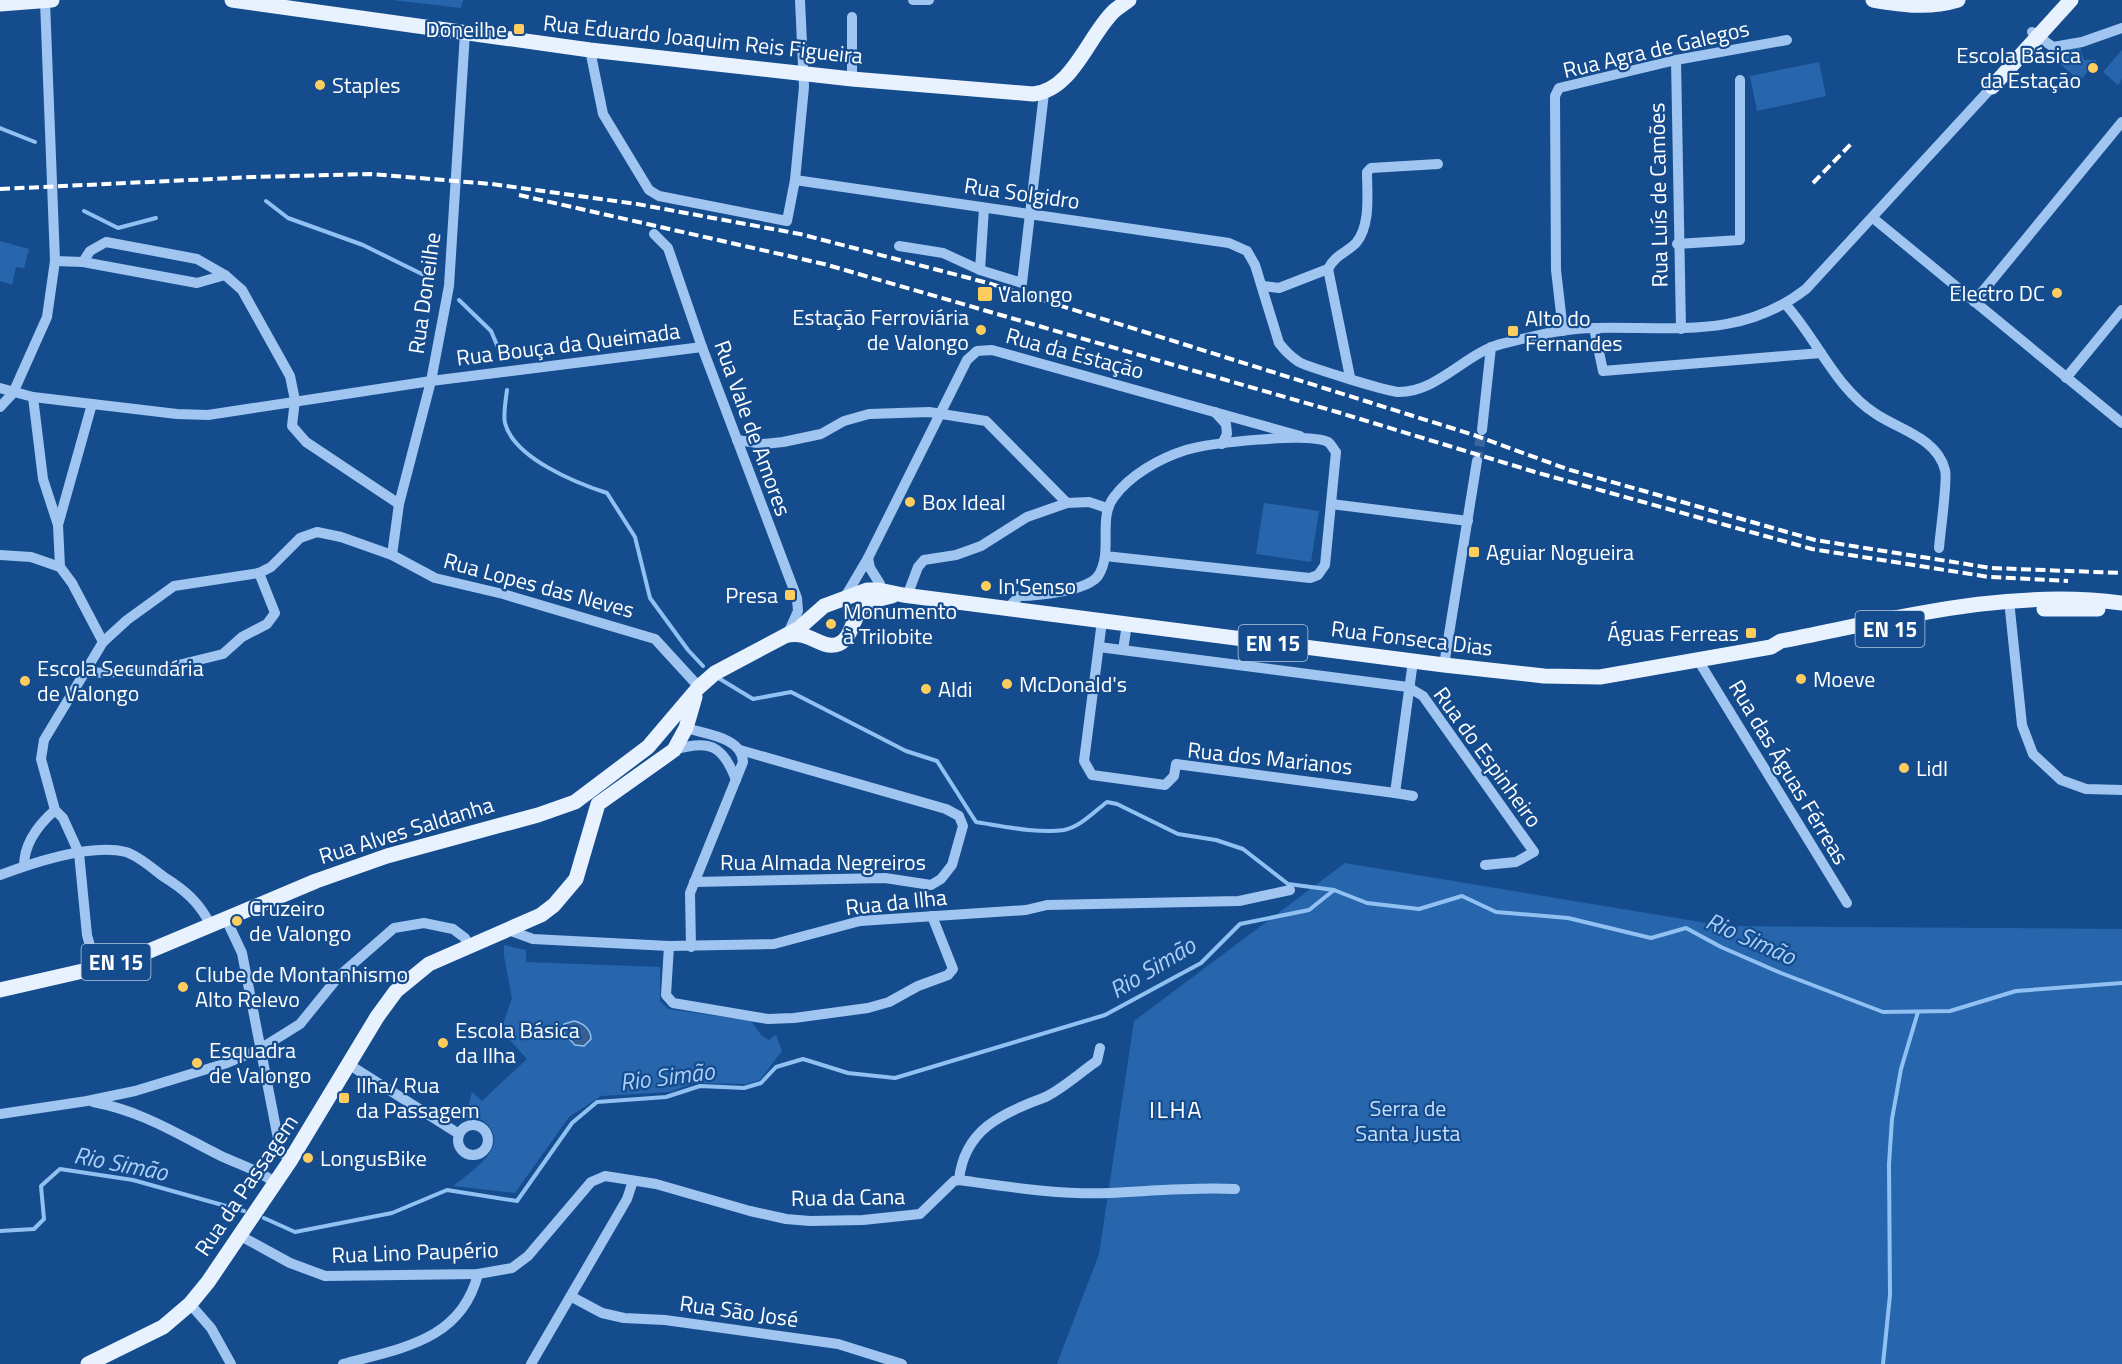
<svg xmlns="http://www.w3.org/2000/svg" width="2122" height="1364" font-family="'Titillium Web',sans-serif">
	<rect width="100%" height="100%" fill="#154c8e"/>
	<g fill="#2766ad">
		<path d="M392,0h71l-2,8z"/>
		<path d="M2079,44l5,16h13l-17,21 -30,-25 5,-7z"/>
		<path d="M2122,50v29l-4,6 -15,-13z"/>
		<path d="M1819,62l7,34 -69,15 -7,-35z"/>
		<path d="M0,241l29,8 -5,19 -8,-1 -4,18 -12,-4z"/>
		<path d="M1264,503l55,8 -8,51 -55,-8z"/>
		<path d="M1345,863l380,63 397,3v435h-1065l42,-110 35,-233z"/>
		<path d="M504,945l22,5v12l134,5v34l8,8 83,12 10,14 8,5 7,-5 6,16 -22,29 -14,4 -52,-1 -24,9 -69,4 -32,21 -54,76 -62,-7c19,-15 62,-42 29,-66l-17,-1 7,-27 10,9 45,-42 -26,-29 11,-32 -8,-42z"/>
	</g>
	<path fill="#365f8f" stroke="#91c1f3" stroke-width="1.5" d="M574,1021c9,2 17,8 17,18l-7,7 -9,-1 -13,-14 2,-7z"/>
	<g fill="none" stroke-linecap="round" stroke-linejoin="round">
		<g stroke="#91c1f3" stroke-width="4">
			<path d="M0,128l35,14"/>
			<path d="M266,201l22,17 75,27 71,35"/>
			<path d="M84,211l34,17 38,-10"/>
			<path d="M459,300l32,31 12,28"/>
			<path d="M507,390c-1,9 -4,24 -2,33 9,35 71,60 102,70l28,44 15,61 38,52 15,16"/>
			<path d="M720,679l33,20 38,-7 115,59 31,10 39,61c26,4 63,12 88,8 16,-3 31,-19 43,-28l10,2 61,30 38,6 27,9 45,35 46,6"/>
			<path d="M264,1218l31,14 97,-19 55,-23 70,11 55,-78 25,-21 69,-5 34,-11 44,2 17,-5 15,-16 27,-8 45,14 47,5 210,-63 96,-52 39,-39 69,-14 25,-20 33,13 52,6 43,-13 34,16 72,6 83,20 35,-10 35,19 60,26 102,39 67,-1 66,-20 106,-8"/>
			<path d="M0,1231l34,-2 10,-10 -3,-33 19,-17 73,11 111,31"/>
			<path d="M1883,1364l7,-69 -1,-131 3,-45 9,-50 17,-57"/>
		</g>
		<path stroke="#38679f" stroke-width="10" stroke-dasharray="10 5" stroke-linecap="butt" d="M1477,461l5,-31"/>
		<g stroke="#9fc5f0" stroke-width="10">
			<path d="M913,0h16"/>
			<path d="M852,17v62"/>
			<path d="M2032,32l21,15 29,-5 40,-14"/>
			<path d="M590,50l13,64 46,76 10,6 128,25 8,-41 9,-93 -4,-87"/>
			<path d="M1676,60l5,269"/>
			<path d="M795,180l434,63 18,8 8,14 24,78c6,8 11,13 20,19 9,5 90,30 100,30 40,0 68,-41 106,-49 30,-7 60,-15 90,-15 78,-2 145,12 211,-39l186,-202"/>
			<path d="M1873,218l249,205"/>
			<path d="M654,234l14,14 34,99 95,251 1,13 -9,20"/>
			<path d="M1677,244l63,-4v-160"/>
			<path d="M899,246l44,7 37,17 42,13 22,-190"/>
			<path d="M55,261l28,1 114,21 28,-8"/>
			<path d="M83,262l7,-11 16,-9 91,17 28,16 17,15 48,86 5,24 -3,26 14,16 93,62"/>
			<path d="M1328,269l22,108"/>
			<path d="M980,270l4,-62"/>
			<path d="M1263,286l16,2 49,-19c7,-14 18,-16 28,-26 15,-18 11,-49 11,-71l4,-4 67,-4"/>
			<path d="M1974,302l148,-180"/>
			<path d="M1786,305c31,34 50,84 90,109 24,16 61,24 69,56 3,9 -5,64 -6,78"/>
			<path d="M1594,328l9,43 218,-18"/>
			<path d="M1563,331l-7,-61 -1,-174 4,-8 117,-28 111,-20"/>
			<path d="M2066,378l56,-68"/>
			<path d="M0,388l33,9 144,17 31,1 223,-34 271,-34"/>
			<path d="M33,397l10,82 15,46 2,42 12,16 31,59 -59,98 -3,19 14,51 8,8 16,35 8,82 9,33"/>
			<path d="M0,407l13,-14 34,-76 8,-56 -10,-260"/>
			<path d="M1215,412l11,12 1,10 -5,10"/>
			<path d="M1482,430l9,-83"/>
			<path d="M737,440l27,4 19,-2 38,-8 23,-13 25,-7 60,-2 57,9 81,82 22,-1 18,6"/>
			<path d="M1331,504l137,17"/>
			<path d="M58,525l34,-121"/>
			<path d="M0,555l31,2 29,10"/>
			<path d="M392,555l7,-51 32,-123 18,-95 16,-253"/>
			<path d="M868,558l2,10 10,16 -4,11"/>
			<path d="M907,596l11,-29 6,-7 32,-5 25,-9 46,-29 40,-14"/>
			<path d="M845,597l23,-39 99,-198 10,-9 15,-1 308,86"/>
			<path d="M1009,607l10,-11c18,0 68,-5 79,-20 16,-24 -1,-57 16,-79 16,-22 46,-39 72,-47 23,-7 122,-18 142,-8 3,2 6,8 8,10l-11,113 -7,10 -8,3 -205,-22"/>
			<path d="M2010,610l12,115 11,29 28,26 25,9 36,1"/>
			<path d="M1102,621l-18,140 8,14 73,10 9,-9 2,-12 219,29 18,-132"/>
			<path d="M103,642l24,-22 47,-34 85,-13 12,-6 29,-29 17,-6 24,5 51,18 43,23 68,16 152,45 44,48"/>
			<path d="M1099,647l309,40 15,9 111,156 -18,10 -31,3"/>
			<path d="M1123,650l4,-26"/>
			<path d="M1698,660l149,243"/>
			<path d="M1444,665l33,-204"/>
			<path d="M86,673l68,-2 69,-17 19,-17 25,-13 8,-11 -16,-40"/>
			<path d="M686,728c19,6 56,9 57,34l-53,131 1,54"/>
			<path d="M674,750c35,-11 49,-5 62,30"/>
			<path d="M1395,793l18,3"/>
			<path d="M24,866c0,-23 14,-41 31,-56"/>
			<path d="M0,875c32,-12 92,-32 126,-23 13,4 27,17 38,25 21,13 36,26 47,49"/>
			<path d="M694,882l191,-4 46,7 10,-6 11,-14 11,-39 -4,-10 -13,-7 -206,-59"/>
			<path d="M226,919l16,34 38,196 10,12"/>
			<path d="M508,930l25,9 136,7 105,-2 86,-23 166,-11 21,-5 192,-4 51,-11"/>
			<path d="M669,946l-3,49 7,8 95,16 26,-1 74,-10 21,-6 29,-16 30,-11 5,-6 -21,-53"/>
			<path d="M348,1064l111,70"/>
			<path d="M93,1102c49,9 84,32 128,54 19,9 38,14 54,27"/>
			<path d="M0,1114l87,-13 48,-10 92,-28 33,-14 40,-25 39,-48 55,-48 30,-5 29,6 12,9 3,7"/>
			<circle cx="473" cy="1140" r="15"/>
			<path d="M959,1180c5,-50 43,-67 84,-82 16,-6 39,-27 54,-37l3,-13"/>
			<path d="M239,1235l51,28 35,13 153,-2 34,-6 16,-12 63,-74 14,-6 51,8 94,27 36,8 24,2 53,-1 57,-6 34,-33 5,-1c51,7 100,15 151,13 42,-2 83,-6 125,-4"/>
			<path d="M572,1297l30,16 22,5 41,2 173,24 64,20"/>
			<path d="M190,1304l21,24 20,36"/>
			<path d="M343,1364c58,-16 118,-23 135,-90"/>
			<path d="M531,1364l96,-165 6,-18"/>
		</g>
		<g stroke="#e8f2ff" stroke-width="15">
			<path d="M232,0l358,50 262,29 181,15c40,-4 55,-58 81,-83 4,-4 10,-7 15,-11"/>
			<path d="M1873,0c30,5 55,9 85,0"/>
			<path d="M0,4l52,-4"/>
			<path d="M1992,87l79,-87"/>
			<path d="M2044,609h54"/>
			<path d="M789,635c20,-4 31,13 46,10 19,-4 16,-30 30,-40 8,-6 18,-7 27,-9"/>
			<path d="M0,990l96,-22 46,-14 174,-73 71,-25 151,-41 37,-13 73,-55 51,-60 16,-14 83,-44 26,-23 43,-16h12l24,5 541,70 100,11 56,1 171,-30 10,-6c113,-22 226,-53 341,-38"/>
			<path d="M88,1364l75,-37 27,-23 18,-22 82,-121 87,-144 19,-26 33,-27 112,-49 13,-10 22,-26 22,-75 76,-54 12,-22 9,-31"/>
		</g>
		<g stroke="#fff" stroke-width="4" stroke-dasharray="10 4.5" stroke-linecap="butt">
			<path d="M1813,183l39,-40"/>
			<path d="M0,189l254,-12 116,-3 122,10 145,20 163,30 188,49 486,152 93,34 248,71 176,28 131,5"/>
			<path d="M519,195l305,69 513,148 198,60 277,77 177,28 79,4"/>
		</g>
	</g>
	<g fill="#ffcd5e" stroke="#154c8e" stroke-width="2">
		<rect x="513" y="23" width="12" height="12" rx="3"/>
		<circle cx="2093" cy="68" r="6"/>
		<circle cx="320" cy="85" r="6"/>
		<circle cx="2057" cy="293" r="6"/>
		<rect x="977" y="286" width="16" height="16" rx="3"/>
		<circle cx="981" cy="330" r="6"/>
		<rect x="1507" y="325" width="12" height="12" rx="3"/>
		<circle cx="910" cy="502" r="6"/>
		<rect x="1468" y="546" width="12" height="12" rx="3"/>
		<circle cx="986" cy="586" r="6"/>
		<rect x="784" y="589" width="12" height="12" rx="3"/>
		<circle cx="831" cy="624" r="6"/>
		<rect x="1745" y="627" width="12" height="12" rx="3"/>
		<circle cx="1801" cy="679" r="6"/>
		<circle cx="25" cy="681" r="6"/>
		<circle cx="1007" cy="684" r="6"/>
		<circle cx="926" cy="689" r="6"/>
		<circle cx="1904" cy="768" r="6"/>
		<circle cx="237" cy="921" r="6"/>
		<circle cx="183" cy="987" r="6"/>
		<circle cx="443" cy="1043" r="6"/>
		<circle cx="197" cy="1063" r="6"/>
		<rect x="338" y="1092" width="12" height="12" rx="3"/>
		<circle cx="308" cy="1158" r="6"/>
	</g>
	<g text-anchor="middle" dominant-baseline="central" stroke-width="4.5" stroke-linejoin="round" paint-order="stroke">
		<g fill="#154c8e" stroke="#b9c9dd" stroke-width="1.5">
			<rect x="1855.5" y="611" width="69" height="36" rx="4.5"/>
			<rect x="1238.5" y="625" width="69" height="36" rx="4.5"/>
			<rect x="81.5" y="944" width="69" height="36" rx="4.5"/>
		</g>
		<g font-size="21" font-weight="bold" fill="#fff">
			<text x="1890" y="629">EN 15</text>
			<text x="1273" y="643">EN 15</text>
			<text x="116" y="962">EN 15</text>
		</g>
		<g font-size="22" fill="#fff" stroke="#154c8e" text-anchor="start">
			<text x="507" y="29" text-anchor="end">Doneilhe</text>
			<text x="2081" y="55" text-anchor="end">Escola Básica<tspan x="2081" dy="25">da Estação</tspan></text>
			<text x="332" y="85">Staples</text>
			<text x="2045" y="293" text-anchor="end">Electro DC</text>
			<text x="998" y="294">Valongo</text>
			<text x="969" y="317" text-anchor="end">Estação Ferroviária<tspan x="969" dy="25">de Valongo</tspan></text>
			<text x="1525" y="318">Alto do<tspan x="1525" dy="25">Fernandes</tspan></text>
			<text x="922" y="502">Box Ideal</text>
			<text x="1486" y="552">Aguiar Nogueira</text>
			<text x="998" y="586">In'Senso</text>
			<text x="778" y="595" text-anchor="end">Presa</text>
			<text x="843" y="611">Monumento<tspan x="843" dy="25">à Trilobite</tspan></text>
			<text x="1739" y="633" text-anchor="end">Águas Ferreas</text>
			<text x="37" y="668">Escola Secundária<tspan x="37" dy="25">de Valongo</tspan></text>
			<text x="1813" y="679">Moeve</text>
			<text x="1019" y="684">McDonald's</text>
			<text x="938" y="689">Aldi</text>
			<text x="1916" y="768">Lidl</text>
			<text x="249" y="908">Cruzeiro<tspan x="249" dy="25">de Valongo</tspan></text>
			<text x="195" y="974">Clube de Montanhismo<tspan x="195" dy="25">Alto Relevo</tspan></text>
			<text x="455" y="1030">Escola Básica<tspan x="455" dy="25">da Ilha</tspan></text>
			<text x="209" y="1050">Esquadra<tspan x="209" dy="25">de Valongo</tspan></text>
			<text x="356" y="1085">Ilha/ Rua<tspan x="356" dy="25">da Passagem</tspan></text>
			<text x="320" y="1158">LongusBike</text>
		</g>
		<g font-size="22" fill="#fff" stroke="#154c8e">
			<text transform="translate(703 39) rotate(6)">Rua Eduardo Joaquim Reis Figueira</text>
			<text transform="translate(1656 49) rotate(-13)">Rua Agra de Galegos</text>
			<text transform="translate(1022 193) rotate(8)">Rua Solgidro</text>
			<text transform="translate(1658 195) rotate(-91)">Rua Luís de Camões</text>
			<text transform="translate(424 293) rotate(-82)">Rua Doneilhe</text>
			<text transform="translate(568 344) rotate(-7)">Rua Bouça da Queimada</text>
			<text transform="translate(1075 353) rotate(15)">Rua da Estação</text>
			<text transform="translate(753 428) rotate(70)">Rua Vale de Amores</text>
			<text transform="translate(539 585) rotate(15)">Rua Lopes das Neves</text>
			<text transform="translate(1412 638) rotate(7)">Rua Fonseca Dias</text>
			<text transform="translate(1488 757) rotate(54)">Rua do Espinheiro</text>
			<text transform="translate(1270 758) rotate(6)">Rua dos Marianos</text>
			<text transform="translate(1789 772) rotate(59)">Rua das Águas Férreas</text>
			<text transform="translate(406 830) rotate(-17)">Rua Alves Saldanha</text>
			<text x="823" y="862">Rua Almada Negreiros</text>
			<text transform="translate(896 902) rotate(-6)">Rua da Ilha</text>
			<text transform="translate(246 1185) rotate(-56)">Rua da Passagem</text>
			<text transform="translate(848 1197) rotate(-1)">Rua da Cana</text>
			<text transform="translate(415 1252) rotate(-2)">Rua Lino Paupério</text>
			<text transform="translate(739 1311) rotate(8)">Rua São José</text>
		</g>
		<g font-size="22" fill="#c6dffc" stroke="#154c8e">
			<text x="1408" y="1108">Serra de<tspan x="1408" dy="25">Santa Justa</tspan></text>
		</g>
		<g font-size="24" font-style="italic" fill="#abcff7" stroke="#154c8e">
			<text transform="translate(1751 938) rotate(24)">Rio Simão</text>
			<text transform="translate(1152 967) rotate(-31)">Rio Simão</text>
			<text transform="translate(667 1076) rotate(-7)">Rio Simão</text>
			<text transform="translate(121 1163) rotate(11)">Rio Simão</text>
		</g>
		<g font-size="24" letter-spacing="1.5" fill="#fff" stroke="#154c8e">
			<text x="1176" y="1109">ILHA</text>
		</g>
	</g>
</svg>
